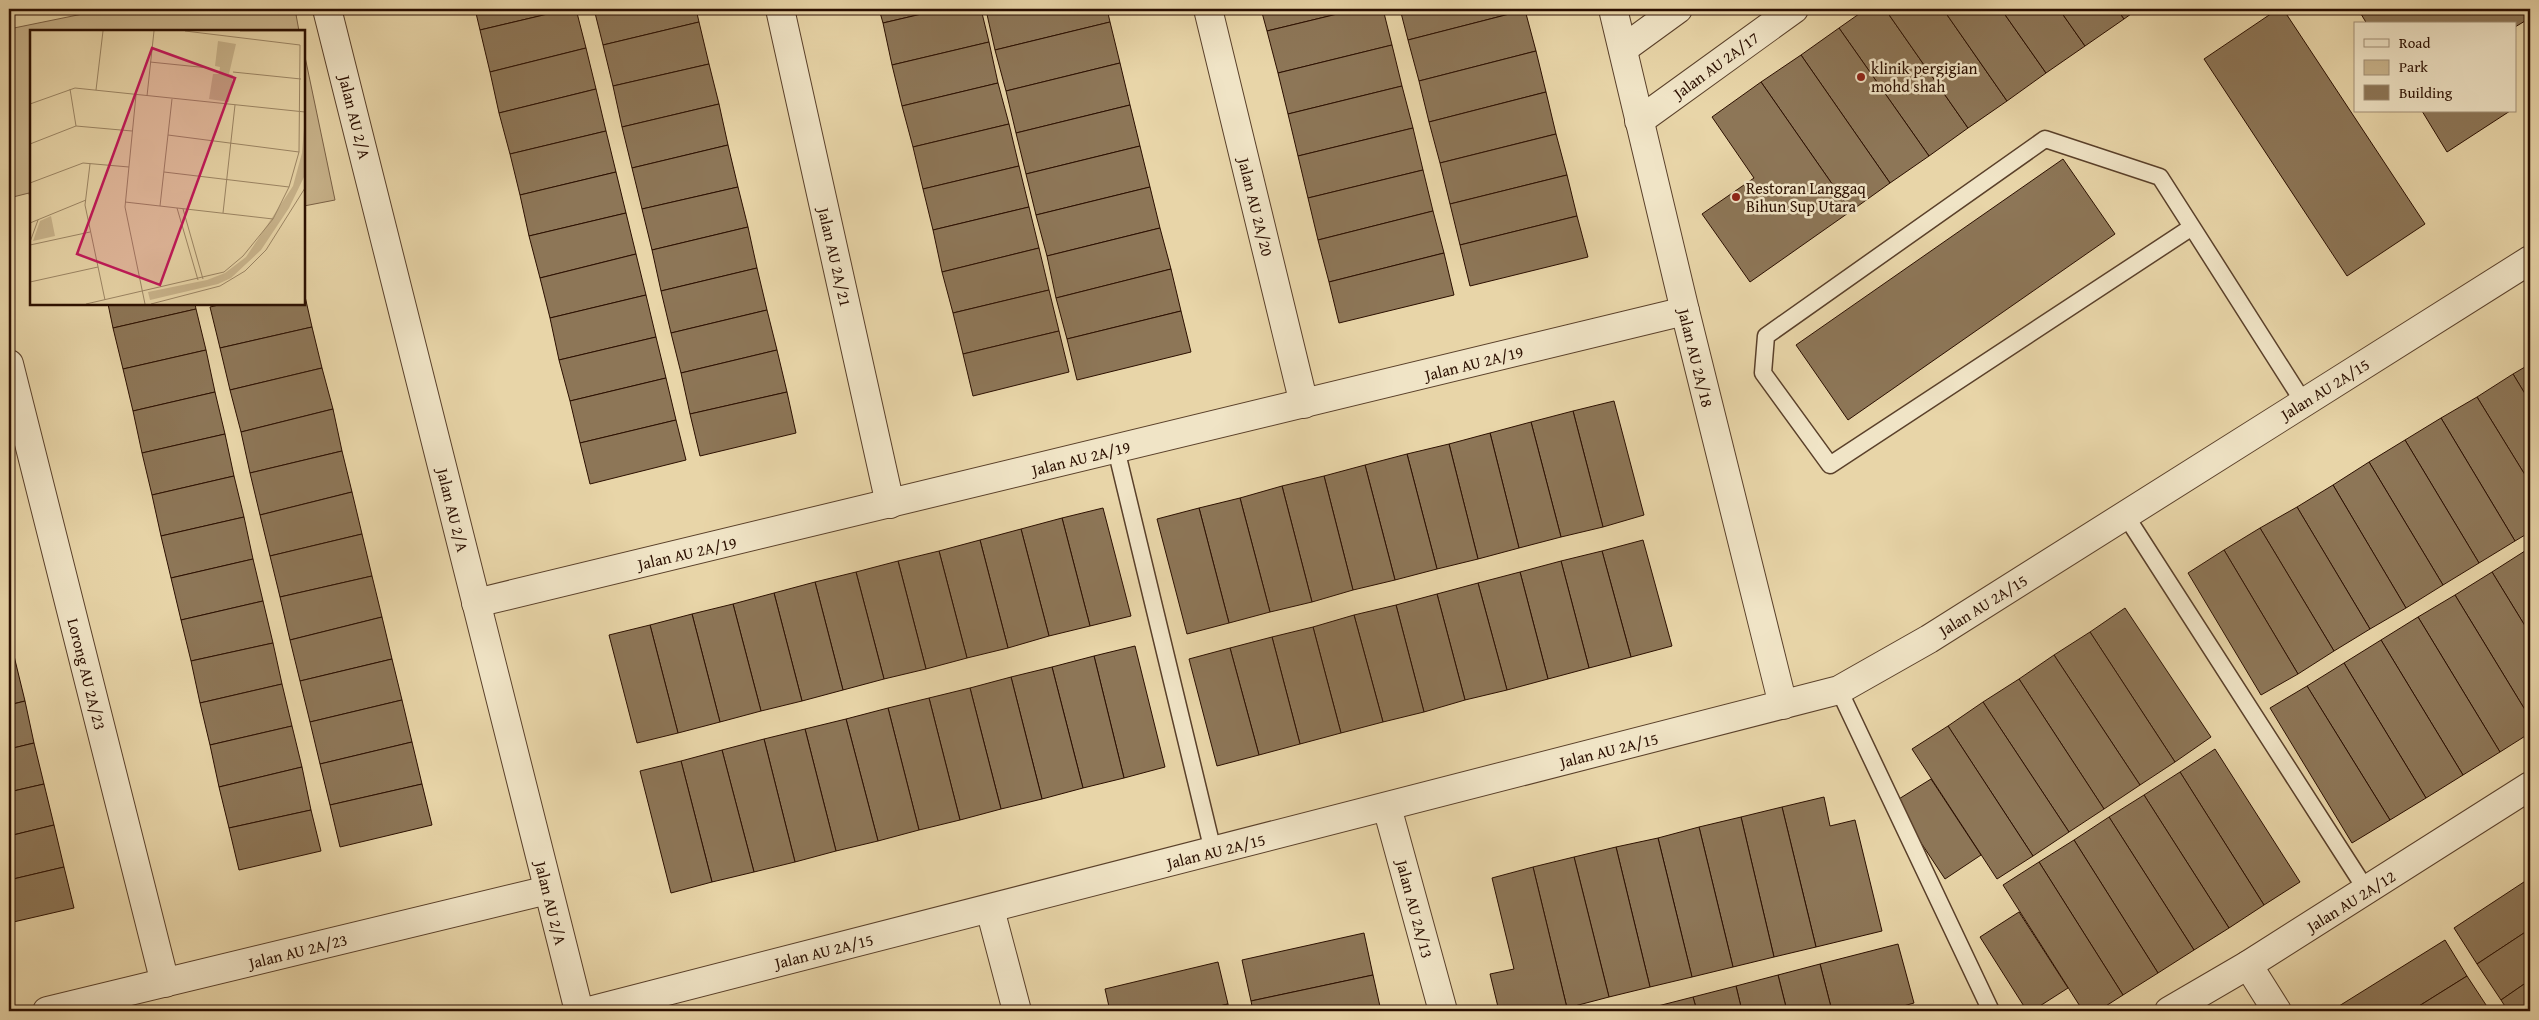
<svg xmlns="http://www.w3.org/2000/svg" width="2539" height="1020" font-family="'Gentium Book Plus',serif">
	<rect width="100%" height="100%" fill="#e8d5a8"/>
	<filter id="stains"><feTurbulence type="fractalNoise" baseFrequency=".004" numOctaves="4"/><feColorMatrix values="0 0 0 0 .2 0 0 0 0 .09 0 0 0 0 .02 0 0 0 .5 -.17"/></filter>
	<radialGradient id="worn" r=".72"><stop offset=".6" stop-color="#630" stop-opacity="0"/><stop offset="1" stop-color="#630" stop-opacity=".3"/></radialGradient>
	<g fill="#c8b38b" stroke="#7a6146">
		<path d="M107,9h188l4,22h-268v173l-2,-11 -20,5v-169z"/>
		<path d="M304,52l31,148 -31,6z"/>
	</g>
	<g fill="#8d7657" stroke="#2b0f00">
		<path d="M475,9h94l-89,21z"/>
		<path d="M569,9h7l10,39 -96,24 -10,-42z"/>
		<path d="M594,9h102l3,13 -96,23z"/>
		<path d="M879,9h64l-60,14z"/>
		<path d="M943,9h38l8,33 -97,23 -9,-42z"/>
		<path d="M1107,9l3,13 -115,28 -9,-40z"/>
		<path d="M1261,9h97l-91,22z"/>
		<path d="M1358,9h25l9,36 -114,28 -11,-42z"/>
		<path d="M1400,9h125v1l-117,30z"/>
		<path d="M1866,9h19l83,119 -39,28 -90,-128z"/>
		<path d="M1885,9h58l64,92 -39,27z"/>
		<path d="M1943,9h58l45,64 -39,28z"/>
		<path d="M2001,9h58l26,37 -39,27z"/>
		<path d="M2059,9h58l7,10 -39,27z"/>
		<path d="M2117,9h21l-14,10z"/>
		<path d="M2278,9h5l142,215 -78,52 -143,-217z"/>
		<path d="M2358,9h167l5,9 -15,9v-3h-148z"/>
		<path d="M1525,10l11,41 -117,30 -11,-41z"/>
		<path d="M699,22l10,42 -96,22 -10,-41z"/>
		<path d="M1110,22l10,41 -114,28 -11,-41z"/>
		<path d="M1839,28l90,128 -39,27 -89,-128z"/>
		<path d="M989,42l9,41 -96,23 -10,-41z"/>
		<path d="M1392,45l10,41 -114,28 -10,-41z"/>
		<path d="M586,48l10,41 -97,24 -9,-41z"/>
		<path d="M1536,51l10,41 -117,30 -10,-41z"/>
		<path d="M1801,55l89,128 -39,28 -90,-129z"/>
		<path d="M1120,63l10,42 -114,28 -10,-42z"/>
		<path d="M709,64l10,40 -97,23 -9,-41z"/>
		<path d="M1761,82l90,129 -101,71 -48,-68 52,-36 -42,-61z"/>
		<path d="M998,83l11,41 -96,23 -11,-41z"/>
		<path d="M1402,86l11,42 -115,28 -10,-42z"/>
		<path d="M596,89l10,42 -96,23 -11,-41z"/>
		<path d="M1546,92l10,42 -116,29 -11,-41z"/>
		<path d="M719,104l9,41 -96,23 -10,-41z"/>
		<path d="M1130,105l10,41 -114,28 -10,-41z"/>
		<path d="M2422,111h88l-63,41z"/>
		<path d="M1009,124l10,42 -96,23 -10,-42z"/>
		<path d="M1413,128l10,42 -115,28 -10,-42z"/>
		<path d="M606,131l10,41 -96,23 -10,-41z"/>
		<path d="M1556,134l11,41 -117,29 -10,-41z"/>
		<path d="M728,145l10,42 -96,22 -10,-41z"/>
		<path d="M1140,146l10,41 -114,28 -10,-41z"/>
		<path d="M2063,159l52,75 -267,186 -52,-75z"/>
		<path d="M1019,166l10,41 -96,23 -10,-41z"/>
		<path d="M1423,170l10,41 -115,29 -10,-42z"/>
		<path d="M616,172l10,41 -97,23 -9,-41z"/>
		<path d="M1567,175l10,41 -117,29 -10,-41z"/>
		<path d="M738,187l10,40 -96,23 -10,-41z"/>
		<path d="M1150,187l10,41 -113,28 -11,-41z"/>
		<path d="M1029,207l10,41 -97,24 -9,-42z"/>
		<path d="M1433,211l11,42 -115,29 -11,-42z"/>
		<path d="M626,213l10,41 -96,24 -11,-42z"/>
		<path d="M1577,216l11,41 -118,29 -10,-41z"/>
		<path d="M748,227l9,41 -96,23 -9,-41z"/>
		<path d="M1160,228l11,41 -115,29 -9,-42z"/>
		<path d="M1039,248l10,42 -96,23 -11,-41z"/>
		<path d="M1444,253l10,42 -115,28 -10,-41z"/>
		<path d="M636,254l10,41 -96,23 -10,-40z"/>
		<path d="M757,268l10,42 -96,23 -10,-42z"/>
		<path d="M1171,269l10,42 -114,28 -11,-41z"/>
		<path d="M1049,290l10,41 -96,23 -10,-41z"/>
		<path d="M304,292l8,35 -92,21 -10,-41 13,-3h81z"/>
		<path d="M646,295l10,42 -97,23 -9,-42z"/>
		<path d="M108,304h87l1,5 -83,19z"/>
		<path d="M196,309l10,41 -83,19 -10,-41z"/>
		<path d="M767,310l10,40 -96,23 -10,-40z"/>
		<path d="M1181,311l10,41 -114,28 -10,-41z"/>
		<path d="M312,327l10,41 -92,22 -10,-42z"/>
		<path d="M1059,331l10,41 -96,24 -10,-42z"/>
		<path d="M656,337l10,41 -96,23 -11,-41z"/>
		<path d="M206,350l9,42 -82,19 -10,-42z"/>
		<path d="M777,350l10,42 -97,22 -9,-41z"/>
		<path d="M2530,364v38l-17,-28z"/>
		<path d="M322,368l11,41 -92,23 -11,-42z"/>
		<path d="M2513,374l17,28v81l-53,-86z"/>
		<path d="M666,378l10,42 -96,23 -10,-42z"/>
		<path d="M215,392l10,42 -83,19 -9,-42z"/>
		<path d="M787,392l9,41 -96,23 -10,-42z"/>
		<path d="M2477,397l53,86v49l-15,9 -74,-123z"/>
		<path d="M1614,401l30,114 -41,12 -30,-116z"/>
		<path d="M333,409l9,42 -92,22 -9,-41z"/>
		<path d="M1573,411l30,116 -42,10 -30,-115z"/>
		<path d="M2441,418l74,123 -36,22 -74,-123z"/>
		<path d="M676,420l10,40 -96,24 -10,-41z"/>
		<path d="M1531,422l30,115 -42,11 -29,-115z"/>
		<path d="M1490,433l29,115 -41,11 -29,-115z"/>
		<path d="M225,434l9,42 -82,19 -10,-42z"/>
		<path d="M2405,440l74,123 -36,22 -74,-123z"/>
		<path d="M1449,444l29,115 -41,10 -30,-115z"/>
		<path d="M342,451l10,41 -92,23 -10,-42z"/>
		<path d="M1407,454l30,115 -42,11 -30,-115z"/>
		<path d="M2369,462l74,123 -37,23 -73,-123z"/>
		<path d="M1365,465l30,115 -42,10 -29,-114z"/>
		<path d="M234,476l10,41 -83,19 -9,-41z"/>
		<path d="M1324,476l29,114 -41,12 -30,-116z"/>
		<path d="M2333,485l73,123 -36,21 -73,-122z"/>
		<path d="M1282,486l30,116 -42,10 -30,-114z"/>
		<path d="M352,492l10,42 -92,22 -10,-41z"/>
		<path d="M1240,498l30,114 -41,11 -30,-115z"/>
		<path d="M2297,507l73,122 -36,22 -74,-123z"/>
		<path d="M1103,508l28,108 -41,10 -28,-108z"/>
		<path d="M1199,508l30,115 -42,11 -30,-115z"/>
		<path d="M244,517l9,42 -82,19 -10,-42z"/>
		<path d="M1062,518l28,108 -41,10 -28,-107z"/>
		<path d="M2260,528l74,123 -36,23 -74,-124z"/>
		<path d="M1021,529l28,107 -41,12 -28,-108z"/>
		<path d="M362,534l10,42 -92,21 -10,-41z"/>
		<path d="M980,540l28,108 -41,10 -28,-107z"/>
		<path d="M1643,540l29,106 -41,11 -29,-106z"/>
		<path d="M2528,549l2,3v82l-38,-62z"/>
		<path d="M2224,550l74,124 -37,21 -73,-122z"/>
		<path d="M939,551l28,107 -41,11 -28,-108z"/>
		<path d="M1602,551l29,106 -42,11 -28,-107z"/>
		<path d="M253,559l10,42 -82,19 -10,-42z"/>
		<path d="M898,561l28,108 -42,10 -28,-107z"/>
		<path d="M1561,561l28,107 -41,11 -28,-107z"/>
		<path d="M856,572l28,107 -41,11 -28,-108z"/>
		<path d="M1520,572l28,107 -41,11 -29,-107z"/>
		<path d="M2492,572l38,62v84l-75,-123z"/>
		<path d="M372,576l10,41 -92,23 -10,-43z"/>
		<path d="M815,582l28,108 -41,11 -28,-108z"/>
		<path d="M1478,583l29,107 -42,10 -28,-106z"/>
		<path d="M774,593l28,108 -41,10 -28,-107z"/>
		<path d="M1437,594l28,106 -41,12 -28,-107z"/>
		<path d="M2455,595l75,123v15l-30,19 -82,-135z"/>
		<path d="M263,601l10,42 -82,18 -10,-41z"/>
		<path d="M733,604l28,107 -41,11 -28,-108z"/>
		<path d="M1396,605l28,107 -41,10 -29,-107z"/>
		<path d="M2125,608l86,129 -36,25 -85,-130z"/>
		<path d="M692,614l28,108 -42,11 -28,-108z"/>
		<path d="M1354,615l29,107 -42,11 -28,-106z"/>
		<path d="M382,617l10,42 -92,22 -10,-41z"/>
		<path d="M2418,617l82,135 -37,23 -82,-135z"/>
		<path d="M650,625l28,108 -41,10 -28,-108z"/>
		<path d="M1313,627l28,106 -41,11 -28,-107z"/>
		<path d="M2090,632l85,130 -35,23 -86,-130z"/>
		<path d="M9,633l6,27 -6,2z"/>
		<path d="M1272,637l28,107 -41,11 -29,-107z"/>
		<path d="M2381,640l82,135 -37,23 -82,-135z"/>
		<path d="M273,643l9,41 -82,19 -9,-42z"/>
		<path d="M1135,646l30,121 -41,11 -30,-122z"/>
		<path d="M1230,648l29,107 -42,11 -28,-107z"/>
		<path d="M2054,655l86,130 -36,24 -85,-130z"/>
		<path d="M1094,656l30,122 -41,10 -31,-121z"/>
		<path d="M392,659l10,41 -92,22 -10,-41z"/>
		<path d="M15,660l10,41 -16,4v-43z"/>
		<path d="M2344,663l82,135 -36,22 -83,-134z"/>
		<path d="M1052,667l31,121 -41,11 -31,-122z"/>
		<path d="M1011,677l31,122 -41,10 -31,-121z"/>
		<path d="M2019,679l85,130 -35,23 -86,-130z"/>
		<path d="M282,684l10,42 -82,19 -10,-42z"/>
		<path d="M2307,686l83,134 -38,23 -82,-135z"/>
		<path d="M970,688l31,121 -41,11 -31,-122z"/>
		<path d="M929,698l31,122 -41,10 -31,-122z"/>
		<path d="M402,700l10,42 -92,22 -10,-42z"/>
		<path d="M25,701l9,42 -25,6v-44z"/>
		<path d="M1983,702l86,130 -36,24 -85,-130z"/>
		<path d="M888,708l31,122 -41,11 -32,-122z"/>
		<path d="M846,719l32,122 -42,10 -31,-122z"/>
		<path d="M292,726l10,41 -83,20 -9,-42z"/>
		<path d="M1948,726l85,130 -36,23 -85,-130z"/>
		<path d="M805,729l31,122 -41,11 -31,-123z"/>
		<path d="M764,739l31,123 -41,10 -32,-122z"/>
		<path d="M412,742l10,42 -92,21 -10,-41z"/>
		<path d="M34,743l10,41 -35,8v-43z"/>
		<path d="M2215,749l85,133 -36,23 -84,-133z"/>
		<path d="M722,750l32,122 -42,10 -31,-121z"/>
		<path d="M681,761l31,121 -41,11 -31,-122z"/>
		<path d="M302,767l9,43 -82,18 -10,-41z"/>
		<path d="M2180,772l84,133 -35,23 -85,-133z"/>
		<path d="M1931,779l50,76 -36,24 -51,-77z"/>
		<path d="M44,784l10,41 -45,11v-44z"/>
		<path d="M422,784l10,41 -92,22 -10,-42z"/>
		<path d="M2144,795l85,133 -35,22 -85,-133z"/>
		<path d="M1824,797l6,29 25,-6 27,111 -66,16 -34,-140z"/>
		<path d="M1782,807l34,140 -42,10 -33,-140z"/>
		<path d="M311,810l10,41 -82,19 -10,-42z"/>
		<path d="M1741,817l33,140 -41,10 -34,-140z"/>
		<path d="M2109,817l85,133 -36,23 -84,-133z"/>
		<path d="M54,825l10,42 -55,13v-44z"/>
		<path d="M1699,827l34,140 -41,10 -34,-139z"/>
		<path d="M1658,838l34,139 -42,10 -34,-140z"/>
		<path d="M2074,840l84,133 -35,22 -84,-133z"/>
		<path d="M1616,847l34,140 -41,10 -35,-140z"/>
		<path d="M1574,857l35,140 -42,11 -34,-141z"/>
		<path d="M2039,862l84,133 -25,16h-15l-80,-126z"/>
		<path d="M64,867l10,41 -65,15v-43z"/>
		<path d="M1533,867l34,141 -14,3h-54l-9,-37 24,-5 -22,-91z"/>
		<path d="M2530,878v51l-53,35 -23,-36z"/>
		<path d="M2019,912l49,76 -36,23h-5l-47,-74z"/>
		<path d="M2530,929v51l-29,20 -24,-36z"/>
		<path d="M1364,933l9,42 -122,26 -9,-41z"/>
		<path d="M2445,940l22,36 -56,35h-80z"/>
		<path d="M1898,944l16,59 -21,6 1,2h-62l-12,-47z"/>
		<path d="M1218,962l10,42 -29,7h-89l-5,-22z"/>
		<path d="M1820,964l12,47h-45l-9,-36z"/>
		<path d="M1373,975l8,36h-128l-2,-10z"/>
		<path d="M1778,975l9,36h-45l-6,-25z"/>
		<path d="M2467,976l23,35h-79z"/>
		<path d="M2530,980v31h-22l-7,-11z"/>
		<path d="M1736,986l6,25h-45l-4,-14z"/>
		<path d="M1693,997l4,14h-46l-1,-3z"/>
		<path d="M1228,1004l1,7h-30z"/>
	</g>
	<g fill="none" stroke-linecap="round" stroke-linejoin="round">
		<defs>
			<g id="service">
				<path d="M2192,227l-32,-50 -115,-38 -279,197 -3,37 67,92 362,-238 112,176"/>
				<path d="M1116,449l97,402"/>
				<path d="M2126,516l241,375"/>
				<path d="M1839,690l152,321"/>
			</g>
			<g id="minor">
				<path d="M780,9l110,495"/>
				<path d="M1208,9l96,395"/>
				<path d="M1613,9l72,302 98,394"/>
				<path d="M1623,49l55,-40"/>
				<path d="M1639,121l155,-112"/>
				<path d="M9,364l156,619"/>
				<path d="M476,603l1209,-292"/>
				<path d="M1387,807l56,204"/>
				<path d="M990,909l27,102"/>
				<path d="M2248,965l29,46"/>
				<path d="M47,1011l501,-121"/>
				<path d="M2169,1011l79,-46 282,-179"/>
			</g>
			<g id="tertiary">
				<path d="M327,9l252,1002"/>
				<path d="M589,1011l1250,-321 90,-51 601,-379"/>
			</g>
		</defs>
		<use href="#service" stroke="#5a402a" stroke-width="19"/>
		<use href="#minor" stroke="#5a402a" stroke-width="30"/>
		<use href="#tertiary" stroke="#5a402a" stroke-width="30"/>
		<use href="#service" stroke="#f0e4c6" stroke-width="16"/>
		<use href="#minor" stroke="#f0e4c6" stroke-width="28"/>
		<use href="#tertiary" stroke="#f0e4c6" stroke-width="28"/>
	</g>
	<g fill="#8f2418" stroke="#f0e4c6" stroke-width="2">
		<circle cx="1861" cy="77" r="5"/>
		<circle cx="1736" cy="197" r="5"/>
	</g>
	<g text-anchor="middle" dominant-baseline="central" stroke-width="5" stroke-linejoin="round" paint-order="stroke">
		<g font-size="16" fill="#2b0f00" stroke="#f0e4c6">
			<text transform="translate(1716 65) rotate(-36)">Jalan AU 2A/17</text>
			<text transform="translate(355 117) rotate(76)">Jalan AU 2/A</text>
			<text transform="translate(1256 207) rotate(76)">Jalan AU 2A/20</text>
			<text transform="translate(835 257) rotate(77)">Jalan AU 2A/21</text>
			<text transform="translate(1696 358) rotate(76)">Jalan AU 2A/18</text>
			<text transform="translate(1474 363) rotate(-14)">Jalan AU 2A/19</text>
			<text transform="translate(2325 389) rotate(-32)">Jalan AU 2A/15</text>
			<text transform="translate(1081 458) rotate(-14)">Jalan AU 2A/19</text>
			<text transform="translate(453 510) rotate(76)">Jalan AU 2/A</text>
			<text transform="translate(687 553) rotate(-13)">Jalan AU 2A/19</text>
			<text transform="translate(1983 605) rotate(-32)">Jalan AU 2A/15</text>
			<text transform="translate(87 674) rotate(76)">Lorong AU 2A/23</text>
			<text transform="translate(1609 750) rotate(-14)">Jalan AU 2A/15</text>
			<text transform="translate(1216 851) rotate(-14)">Jalan AU 2A/15</text>
			<text transform="translate(2351 901) rotate(-32)">Jalan AU 2A/12</text>
			<text transform="translate(551 903) rotate(76)">Jalan AU 2/A</text>
			<text transform="translate(1415 909) rotate(75)">Jalan AU 2A/13</text>
			<text transform="translate(298 951) rotate(-14)">Jalan AU 2A/23</text>
			<text transform="translate(824 951) rotate(-14)">Jalan AU 2A/15</text>
		</g>
		<g font-size="16" fill="#2b0f00" stroke="#f0e4c6" text-anchor="start">
			<text x="1871" y="68">klinik pergigian<tspan x="1871" dy="18">mohd shah</tspan></text>
			<text x="1746" y="188">Restoran Langgaq<tspan x="1746" dy="18">Bihun Sup Utara</tspan></text>
		</g>
	</g>
	<g transform="translate(30 30)">
		<rect width="275" height="275" fill="#e8d5a8"/>
		<path d="M188,11l18,3 -7,30 4,1 -4,27 -20,-3 4,-25h6l1,-7 -5,-1zM275,86v59l-16,33 -28,42 -30,28 -13,6 -68,16 -2,-8 59,-12 18,-7 21,-16 47,-71 9,-33zM21,186l4,20 -22,5 7,-20z" fill="#c8b38b"/>
		<path fill="none" stroke="#9c8665" stroke-width="1" d="M210,1h65M120,32l59,6M203,42l68,7M40,59l6,37M66,60l7,-59M106,65l-11,112 20,97M117,66l7,-65M0,74l45,-16 230,24M138,105l131,17M0,114l46,-18 56,5M60,134l-5,41 20,95M134,142l125,15M0,153l53,-20 46,4M95,172l148,17M130,176l12,-107M147,178l21,72M153,179l20,70M193,183l12,-108M0,193l56,-23M0,212l8,-22M0,215l60,-13M0,252l68,-15M56,274l138,-32 19,-16 30,-37 16,-32 10,-35 1,-107 -115,-14M121,274l69,-18 25,-15 21,-21 39,-62"/>
		<path fill="#c2185b" fill-opacity="0.15" stroke="#c2185b" stroke-width="2.5" d="M122,18l83,30 -75,207 -83,-31z"/>
		<rect width="275" height="275" fill="none" stroke="#2b0f00" stroke-width="2.5"/>
	</g>
	<rect width="2539" height="1020" fill="none" stroke="#e8d5a8" stroke-width="30"/>
	<rect x="10" y="10" width="2519" height="1000" fill="none" stroke="#2b0f00" stroke-width="2.5"/>
	<rect x="15" y="15" width="2509" height="990" fill="none" stroke="#2b0f00"/>
	<rect x="2354" y="22" width="162" height="90" fill="#f0e4c6" stroke="#a18f77"/>
	<rect x="2364" y="39" width="25" height="8" fill="#f0e4c6" stroke="#a18f77"/>
	<text x="2399" y="48" font-size="15" fill="#2b0f00">Road</text>
	<rect x="2364" y="60" width="25" height="15" fill="#c8b38b" stroke="#a18f77"/>
	<text x="2399" y="72" font-size="15" fill="#2b0f00">Park</text>
	<rect x="2364" y="85" width="25" height="15" fill="#8d7657" stroke="#a18f77"/>
	<text x="2399" y="98" font-size="15" fill="#2b0f00">Building</text>
	<rect width="100%" height="100%" filter="url(#stains)"/>
	<rect width="100%" height="100%" fill="url(#worn)"/>
</svg>
